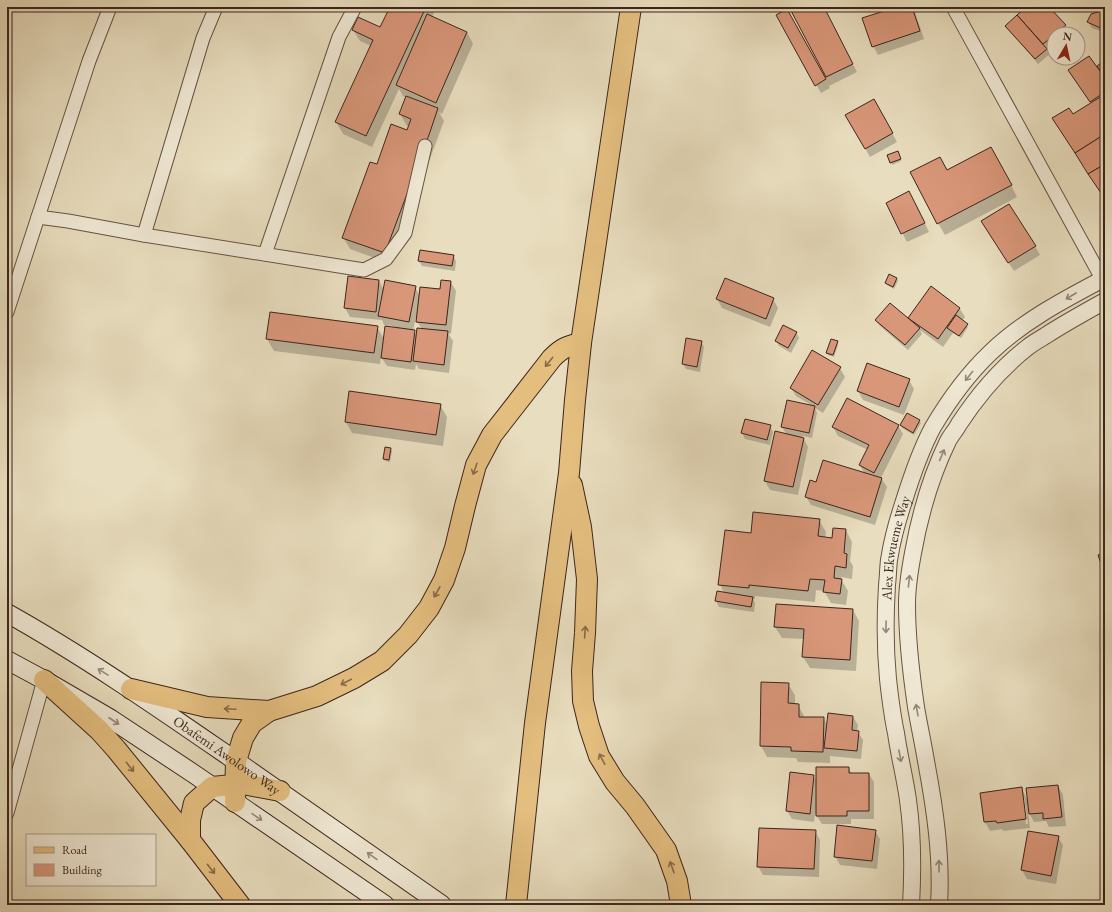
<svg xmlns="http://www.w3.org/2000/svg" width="1112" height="912" font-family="'EB Garamond',serif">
	<rect width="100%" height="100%" fill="#e8ddbe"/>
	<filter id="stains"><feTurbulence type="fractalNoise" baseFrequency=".005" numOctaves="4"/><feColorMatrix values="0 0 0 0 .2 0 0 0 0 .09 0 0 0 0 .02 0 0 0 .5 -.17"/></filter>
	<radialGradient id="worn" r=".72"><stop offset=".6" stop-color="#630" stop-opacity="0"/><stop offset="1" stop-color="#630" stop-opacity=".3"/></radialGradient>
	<g fill="#0003" fill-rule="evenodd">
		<path d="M391,7h46l-5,10 35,15 6,12 -31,70 -3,-2 5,9 -53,143 -41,-15 -7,-12 34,-72 30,-34 2,-4 -2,-1 -7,-12 6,-16 -3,-2 -4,-7 -27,58 -29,-13 -7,-12 35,-76 -11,-5 -7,-11 28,-2z"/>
		<path d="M790,7h33l34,65 -28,14 1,2 -9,5 -43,-78 46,61h2z"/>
		<path d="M900,7h12l3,5 9,27 -46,16 -5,-9z"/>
		<path d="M1028,7h20l17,19 3,5 -4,3h-10v9l-8,6 3,6 -11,9 -28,-33 -3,-5z"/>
		<path d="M1062,7h7l-2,3z"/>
		<path d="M1105,11v22l-13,-5 -4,-6z"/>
		<path d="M1105,61v138l-11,-17 -21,-67 19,-11 -20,-29 30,1 1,-1 -5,-9z"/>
		<path d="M874,101l23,41 -27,15 -23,-42z"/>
		<path d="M899,155l2,6 -9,4 -1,-3z"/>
		<path d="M998,159l19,38 -72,38 -7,-12 9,-52z"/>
		<path d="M914,201l15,31 -22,10 -20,-39z"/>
		<path d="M987,230l48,16 5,9 -26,16z"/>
		<path d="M453,256l3,5 -1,10 -33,-5 -3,-5z"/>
		<path d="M897,279l1,2 -4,8 -7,-4 -1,-2z"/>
		<path d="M379,281l5,9 31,-3 5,9 20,-6 11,-8 5,9 -5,43 -3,-1 5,8 -4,32 -30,-4 -3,-5 -1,6 -28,-4 -6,-9 -1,7 -106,-13 -7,-12 4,-26 106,14 7,12 9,-13 -9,-1 -2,-5 -32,-3 -5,-9zM417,313h1l-1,9 5,7 -5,6 -4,-4z"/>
		<path d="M931,288l29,21 5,8 -3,4 5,4 1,2 -7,11 -8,-5 -10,14 -23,-17 2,4 -14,16 -28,-24 -4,-5 36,2 -3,-5z"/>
		<path d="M717,299h56l5,9 -8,19 -48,-19z"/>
		<path d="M796,332l3,6 -8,15 -12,-7 -3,-5z"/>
		<path d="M701,342l3,5 -4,25 -14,-3 -3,-5z"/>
		<path d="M837,342l1,3 -4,12 -6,-2 -1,-2z"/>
		<path d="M840,368l5,9 -22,36 -8,-5 2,5 -5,25 -10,-2 6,11 -10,48 -28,-5 -5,-9 22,-46 -5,-8 5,-25 26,4 -17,-10 -5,-8z"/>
		<path d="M909,380l5,9 -10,26 -41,-15 -5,-9z"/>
		<path d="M440,405l7,12 -4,29 -91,-13 -6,-11z"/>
		<path d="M919,421l2,2 -7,12 -12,-7 -1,-3z"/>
		<path d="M898,425l5,9 -22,44 6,9 -12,38 -64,-20 -5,-8 11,-14 47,-10 -4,-8 8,-15 -30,-14 -5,-9z"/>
		<path d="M770,426l3,6 -3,13 -25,-6 -3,-6z"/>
		<path d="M390,449l2,2 -2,11 -5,-1 -1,-2z"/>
		<path d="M819,520l7,12 -1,6 7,1 14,-9 6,12 -2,19 3,5 -1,13 -11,-2v2l7,12 -2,14 -15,-2 -7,-12 -8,-1 -1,12 -60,-6v3h-2l2,4 -1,9 -35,-5 -3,-6 8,-8 -4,-9 32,-50z"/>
		<path d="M853,610l6,11 -3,50 -46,-3 -7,-11 1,-18 -22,-1 -7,-11z"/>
		<path d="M788,684l7,11v9l3,1 7,13h19l3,7 26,-8 5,8 -1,6 6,9 -2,19 -31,-3v7l-32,-1 -2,-4 -29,-1 -6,-11z"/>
		<path d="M849,768l3,6h17l5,8v37h-23v5h-29l-7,-11 -1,9 -22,-3 -5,-8 26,-35 4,5z"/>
		<path d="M1058,786l5,9 3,31 -17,1 -3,-6 -12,1 -6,-11 2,17 -27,3 -1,-2 -12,2 -5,-9 -4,-28 40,-6 7,13zM1022,796h2l4,28h-2z"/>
		<path d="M815,831l5,9 -1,37 -56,-2 -5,-9z"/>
		<path d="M875,831l5,8 -3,30 -37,-4 -5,-9z"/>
		<path d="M1058,837l5,8 -7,39 -29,-5 -5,-9z"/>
	</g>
	<g fill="#d9977a" stroke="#3c251d">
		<path d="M390,7h36l-60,129 -31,-14 38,-82 -21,-10 6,-13 22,10z"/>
		<path d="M789,7h35l29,57 -27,13z"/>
		<path d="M897,7h15l8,24 -48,16 -10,-29z"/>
		<path d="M1026,7h23l17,18 -23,19 -26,-29z"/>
		<path d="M787,9l39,70 -11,7 -39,-71z"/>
		<path d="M1105,10v20l-18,-8 4,-8z"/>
		<path d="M427,14l40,18 -31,71 -40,-18z"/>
		<path d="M1017,15l30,34 -12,10 -30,-33z"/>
		<path d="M1089,56l16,22v14l-15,10 -22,-32z"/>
		<path d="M1105,60v17l-8,-11z"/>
		<path d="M1105,94v40l-30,19 -23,-35 17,-10 4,6z"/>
		<path d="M406,96l32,12 -8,24 -45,121 -43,-15 28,-76 7,2 14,-40 16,6 4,-11 -12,-5z"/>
		<path d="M874,99l19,34 -28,16 -20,-34z"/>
		<path d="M1105,134v30l-17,10 -13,-21z"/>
		<path d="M991,147l21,38 -75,39 -27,-52 30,-15 7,13z"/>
		<path d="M898,151l3,8 -11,4 -3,-8z"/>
		<path d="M1105,164v27l-4,2 -13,-19z"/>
		<path d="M909,191l16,32 -24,11 -15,-31z"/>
		<path d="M1009,204l27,42 -28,17 -27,-42z"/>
		<path d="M420,250l34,5 -2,11 -34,-5z"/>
		<path d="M889,274l8,4 -4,9 -8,-4z"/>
		<path d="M348,276l31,4 -3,32 -32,-4z"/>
		<path d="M725,278l49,20 -8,21 -50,-20z"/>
		<path d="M385,280l31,6 -7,36 -31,-6z"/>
		<path d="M441,280l10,1 -5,44 -30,-3 4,-35 20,2z"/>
		<path d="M931,286l29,22 -22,31 -30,-21z"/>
		<path d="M890,303l30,25 -15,17 -30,-25z"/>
		<path d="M270,312l108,14 -4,27 -108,-14z"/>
		<path d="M956,315l12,9 -9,12 -12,-8z"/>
		<path d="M783,325l14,7 -9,16 -13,-7z"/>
		<path d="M385,326l30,4 -4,32 -30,-4z"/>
		<path d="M417,328l31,3 -4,34 -31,-4z"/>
		<path d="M686,338l16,3 -5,26 -15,-3z"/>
		<path d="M831,339l7,2 -5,14 -7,-2z"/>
		<path d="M812,350l29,17 -23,38 -28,-17z"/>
		<path d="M867,363l43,16 -11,28 -42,-16z"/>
		<path d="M349,391l92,13 -5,31 -91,-13z"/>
		<path d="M847,398l52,27 -25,48 -15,-8 10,-20 -37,-18z"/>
		<path d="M787,400l28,6 -6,27 -28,-6z"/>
		<path d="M907,413l13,7 -7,13 -13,-8z"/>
		<path d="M745,419l26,6 -4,15 -26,-7z"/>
		<path d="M775,431l29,7 -11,49 -29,-6z"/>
		<path d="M385,447l6,1 -2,12 -6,-1z"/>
		<path d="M823,460l59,18 -12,39 -65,-20 5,-17 6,2z"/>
		<path d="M753,512l67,7 -2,17 14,2 1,-10 13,1 -2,24 3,1 -1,14 -11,-2 -1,12 8,1 -2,15 -17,-2 2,-12 -15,-1 -2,12 -59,-6v3l-31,-3 7,-55 26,3z"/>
		<path d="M1105,553v13l-3,1 -4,-12z"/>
		<path d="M717,591l36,6 -2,10 -36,-6z"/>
		<path d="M776,604l77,5 -3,51 -48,-3 2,-28 -30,-2z"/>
		<path d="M761,682l28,1 -1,20 11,1v13h25l-1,35 -32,-1v-4l-31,-1z"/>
		<path d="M828,713l25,3 -1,14 7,1 -2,20 -33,-3z"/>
		<path d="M816,767h33v6h20v38h-22v5h-31z"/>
		<path d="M790,772l24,3 -4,39 -24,-3z"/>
		<path d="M1058,785l4,32 -19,2v-6l-14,1 -3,-26z"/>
		<path d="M1022,787l4,32 -29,4 -1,-2 -12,1 -4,-29z"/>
		<path d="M837,825l39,5 -4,31 -38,-4z"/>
		<path d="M759,828l57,2 -2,39 -57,-2z"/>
		<path d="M1028,831l31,5 -8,40 -30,-6z"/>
	</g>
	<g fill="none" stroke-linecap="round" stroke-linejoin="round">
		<defs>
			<g id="minor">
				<path d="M953,7l152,277"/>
				<path d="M38,217l30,4 76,14 220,35 22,-11 19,-26 20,-87"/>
				<path d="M144,235l59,-197 13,-31"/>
				<path d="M265,254l74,-217 16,-30"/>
				<path d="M7,312l82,-251 21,-54"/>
				<path d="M7,813l37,-133"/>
			</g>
			<g id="tertiary">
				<path id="s1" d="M911,905c2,-35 2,-70 -3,-105 -3,-22 -9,-45 -12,-67 -4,-18 -6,-36 -8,-54 -3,-31 -3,-62 -1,-94 1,-8 1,-17 2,-25 3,-19 8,-38 14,-56 8,-26 17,-53 30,-77 16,-27 35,-53 57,-74 33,-32 75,-54 115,-75"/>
				<path d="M939,905c3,-48 -4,-96 -13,-144 -3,-18 -7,-36 -10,-54 -5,-34 -9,-69 -9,-103 0,-17 3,-35 6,-51 7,-39 18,-77 35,-112 3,-6 8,-11 11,-17 19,-29 42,-56 69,-77 5,-4 12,-8 17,-11 20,-13 40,-24 60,-35"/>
			</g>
			<g id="secondary">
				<path id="s2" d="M7,613c82,46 159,100 236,153 67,47 133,93 199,139"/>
				<path d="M7,660l37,20 67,39 83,55 191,131"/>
			</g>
			<g id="primary">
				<path d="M572,485l9,42 6,52 -2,54 -3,38 1,30 6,25 10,30 16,26 20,24 31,44 11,31 4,24"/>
				<path d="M44,680l55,50 17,19 74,91 50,65"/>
				<path d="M131,689l76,18 62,4"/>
				<path d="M235,802l1,-41 7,-23 9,-15 17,-12 48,-15 37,-18 28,-17 26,-26 21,-27 15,-28 11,-32 10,-42 11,-41 16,-30 60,-77c10,-10 15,-12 29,-15"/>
				<path d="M190,840v-20l4,-17 18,-16 31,-3 37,7"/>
				<path d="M516,905l19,-182 34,-250 6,-73 6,-57 50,-336"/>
			</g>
		</defs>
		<use href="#minor" stroke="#675345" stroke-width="15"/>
		<use href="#tertiary" stroke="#675345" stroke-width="18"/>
		<use href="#secondary" stroke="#3c251d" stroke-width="20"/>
		<use href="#primary" stroke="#3c251d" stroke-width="22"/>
		<use href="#minor" stroke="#f0e9d5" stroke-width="13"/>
		<use href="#tertiary" stroke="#f0e9d5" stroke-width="16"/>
		<use href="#secondary" stroke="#f0e9d5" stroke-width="18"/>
		<use href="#primary" stroke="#e4be7f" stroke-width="20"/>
	</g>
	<defs><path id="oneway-shaft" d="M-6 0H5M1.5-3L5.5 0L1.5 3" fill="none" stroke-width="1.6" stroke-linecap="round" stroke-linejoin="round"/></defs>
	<g stroke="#968779">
		<use href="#oneway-shaft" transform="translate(1071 296) rotate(150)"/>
		<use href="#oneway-shaft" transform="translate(969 376) rotate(128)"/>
		<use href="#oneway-shaft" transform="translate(942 455) rotate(-67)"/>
		<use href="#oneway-shaft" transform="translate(909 581) rotate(-84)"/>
		<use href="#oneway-shaft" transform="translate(886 627) rotate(91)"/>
		<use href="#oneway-shaft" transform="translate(103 672) rotate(-148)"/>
		<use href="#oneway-shaft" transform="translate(917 710) rotate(-100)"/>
		<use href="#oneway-shaft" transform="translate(114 721) rotate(33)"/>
		<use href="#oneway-shaft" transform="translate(900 756) rotate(79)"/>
		<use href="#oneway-shaft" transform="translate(257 817) rotate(34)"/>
		<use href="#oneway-shaft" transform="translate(372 856) rotate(-145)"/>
		<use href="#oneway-shaft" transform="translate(939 866) rotate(-91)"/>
	</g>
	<g stroke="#886a49">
		<use href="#oneway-shaft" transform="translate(549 362) rotate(129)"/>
		<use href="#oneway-shaft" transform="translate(475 469) rotate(109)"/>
		<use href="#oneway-shaft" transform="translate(437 592) rotate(119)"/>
		<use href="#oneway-shaft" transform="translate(585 632) rotate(-86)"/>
		<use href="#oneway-shaft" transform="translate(346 682) rotate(153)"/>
		<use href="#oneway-shaft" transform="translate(230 709) rotate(-177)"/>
		<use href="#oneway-shaft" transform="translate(602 759) rotate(-118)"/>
		<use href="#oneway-shaft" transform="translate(130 767) rotate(52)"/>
		<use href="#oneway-shaft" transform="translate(672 867) rotate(-110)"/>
		<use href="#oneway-shaft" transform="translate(211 869) rotate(52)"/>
	</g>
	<g text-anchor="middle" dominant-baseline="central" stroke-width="3" stroke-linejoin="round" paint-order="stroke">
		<g font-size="14" fill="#3c251d" stroke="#f0e9d5">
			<text stroke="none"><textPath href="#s1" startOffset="360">Alex Ekwueme Way</textPath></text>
			<text stroke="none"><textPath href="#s2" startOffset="262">Obafemi Awolowo Way</textPath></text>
		</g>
	</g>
	<rect width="1112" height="912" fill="none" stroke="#e8ddbe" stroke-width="24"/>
	<rect x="8" y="8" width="1096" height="896" fill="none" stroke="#3c251d" stroke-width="2"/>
	<rect x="12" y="12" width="1088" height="888" fill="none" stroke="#3c251d"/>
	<rect x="26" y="834" width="130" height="52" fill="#f0e9d5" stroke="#a89b8b"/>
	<rect x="34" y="847" width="20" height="6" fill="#e4be7f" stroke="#a89b8b"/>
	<text x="62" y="854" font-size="12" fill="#3c251d">Road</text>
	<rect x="34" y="864" width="20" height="12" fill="#d9977a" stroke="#a89b8b"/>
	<text x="62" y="874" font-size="12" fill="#3c251d">Building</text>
	<g transform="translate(1066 46) rotate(9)"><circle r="19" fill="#f0e9d5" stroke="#a89b8b"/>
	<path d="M0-3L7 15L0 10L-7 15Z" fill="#8f2418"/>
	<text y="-6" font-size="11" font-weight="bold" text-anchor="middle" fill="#3c251d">N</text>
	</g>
	<rect width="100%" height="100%" filter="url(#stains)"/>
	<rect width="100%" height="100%" fill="url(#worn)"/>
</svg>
